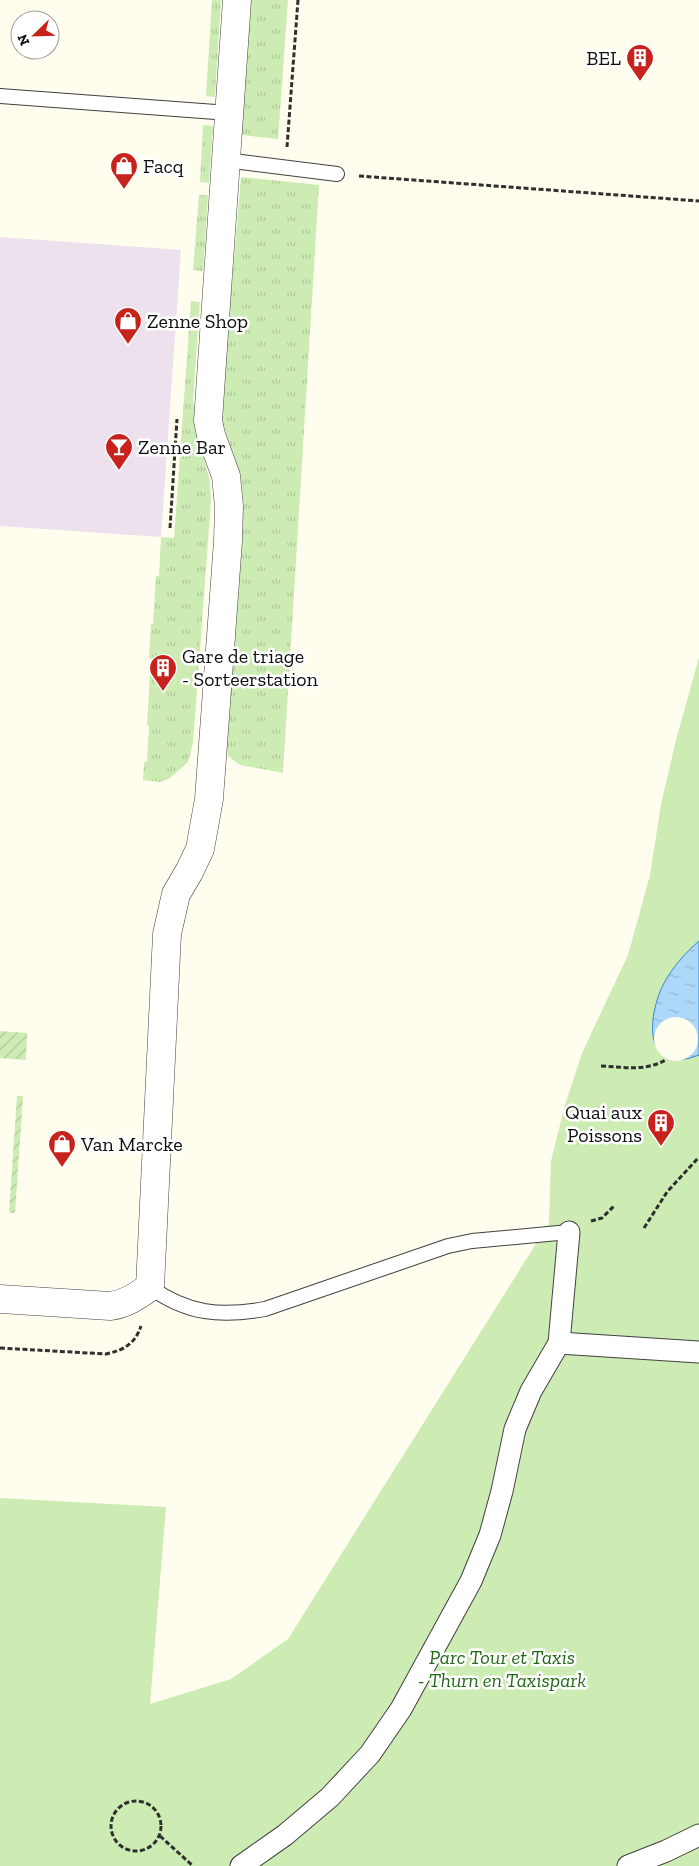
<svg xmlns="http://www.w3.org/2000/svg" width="699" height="1866" font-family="'Zilla Slab',serif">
	<defs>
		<pattern id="grass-tufts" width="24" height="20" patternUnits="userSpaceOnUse" patternTransform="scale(1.25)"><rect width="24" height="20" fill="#cdecb4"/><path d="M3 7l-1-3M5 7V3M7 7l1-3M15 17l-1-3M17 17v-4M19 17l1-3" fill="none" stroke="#afc99a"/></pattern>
		<pattern id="garden-furrows" width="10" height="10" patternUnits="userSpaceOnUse" patternTransform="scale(1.25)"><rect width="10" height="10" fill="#cdecb4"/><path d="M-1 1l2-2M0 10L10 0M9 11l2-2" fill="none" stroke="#afc99a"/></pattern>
		<pattern id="water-ripples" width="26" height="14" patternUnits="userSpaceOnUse" patternTransform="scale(1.25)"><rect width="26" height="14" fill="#aed8fa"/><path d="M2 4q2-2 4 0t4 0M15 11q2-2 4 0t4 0" fill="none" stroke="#94b8d5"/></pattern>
	</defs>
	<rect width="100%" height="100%" fill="#fffdee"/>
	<path fill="#ece1ed" d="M0,237l181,13 -20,287 -161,-11z"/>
	<g fill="url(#grass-tufts)">
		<path d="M212,0h9l-6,97 -9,-1z"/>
		<path d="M251,0h37l-10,139 -37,-4z"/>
		<path d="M203,125l10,1 -4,57 -9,-1z"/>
		<path d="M241,177l78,8 -36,588 -43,-8 -12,-9 -3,-18 18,-230 -2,-30 -19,-57 1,-33z"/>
		<path d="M199,195h9l-5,76 -10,-1z"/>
		<path d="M191,301l9,1 -7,99 5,37 12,43 1,20 -18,242 -5,19 -18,16 -9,4 -18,-2 1,-17 3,-2 2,-35 -2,-1 4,-67h-2l2,-34h2l3,-48h3l2,-39 13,1z"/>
	</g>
	<path fill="#cdecb4" d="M699,657v1209h-699v-368l166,9 -16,197 81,-25 57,-40 261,-416 2,-62 14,-56 17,-52 46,-98 22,-80 11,-71 15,-64z"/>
	<g fill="url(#garden-furrows)">
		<path d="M0,1031l27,2 -1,27 -26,-2z"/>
		<path d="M17,1096h6l-8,117h-6z"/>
	</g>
	<path fill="url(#water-ripples)" stroke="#3186d6" d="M699,941v114c-57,22 -52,-39 -35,-72 9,-16 21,-30 35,-42z"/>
	<circle fill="#fffdee" cx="676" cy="1039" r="22"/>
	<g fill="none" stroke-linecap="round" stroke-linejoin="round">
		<defs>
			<g id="service">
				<path d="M0,96l229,17"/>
				<path d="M225,160l112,14"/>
				<path d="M150,1287c37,27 71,30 115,22l183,-63 24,-5 97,-9"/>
			</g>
			<g id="pedestrian">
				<path d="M559,1343l140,9"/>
				<path d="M241,1866l44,-31 45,-38 40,-43 31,-45 70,-128 19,-46 12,-44 13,-62 16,-38 28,-48 10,-111"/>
				<path d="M628,1866l38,-15 33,-16"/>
			</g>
			<path id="minor" d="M0,1299l110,7c16,-2 27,-10 40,-19l17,-353 9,-40 13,-22 11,-23 9,-50 19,-258 1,-35 -3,-30 -15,-41 -3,-14 29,-421"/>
		</defs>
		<use href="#service" stroke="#404040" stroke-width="16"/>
		<use href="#pedestrian" stroke="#404040" stroke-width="23"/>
		<use href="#minor" stroke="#404040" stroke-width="29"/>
		<g stroke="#2f2f2f" stroke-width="3" stroke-dasharray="5 2.5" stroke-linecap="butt">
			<path d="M287,147l11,-147"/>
			<path d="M359,176l340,25"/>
			<path d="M170,528l7,-109"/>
			<path d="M601,1066c24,1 45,6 66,-7"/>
			<path d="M591,1221l11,-3 13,-13"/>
			<path d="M644,1228l23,-36 32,-35"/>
			<path d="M0,1348l106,6c18,-4 29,-10 35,-28"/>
			<circle cx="136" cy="1826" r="25"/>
			<path d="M160,1836l33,30"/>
		</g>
		<use href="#service" stroke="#fff" stroke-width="14"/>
		<use href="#pedestrian" stroke="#fff" stroke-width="21"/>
		<use href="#minor" stroke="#fff" stroke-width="28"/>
	</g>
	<defs>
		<symbol id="building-pin" viewBox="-11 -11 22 30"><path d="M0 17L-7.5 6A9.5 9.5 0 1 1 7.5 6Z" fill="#c7221c" stroke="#fff"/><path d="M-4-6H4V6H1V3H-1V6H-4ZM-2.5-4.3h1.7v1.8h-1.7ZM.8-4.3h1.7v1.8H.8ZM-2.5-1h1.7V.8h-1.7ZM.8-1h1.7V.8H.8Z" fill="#fff"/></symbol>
		<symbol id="shop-pin" viewBox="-11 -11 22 30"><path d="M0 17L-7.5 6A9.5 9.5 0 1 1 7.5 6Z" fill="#c7221c" stroke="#fff"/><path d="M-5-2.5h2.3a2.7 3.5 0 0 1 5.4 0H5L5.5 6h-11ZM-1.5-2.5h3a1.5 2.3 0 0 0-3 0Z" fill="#fff"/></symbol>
		<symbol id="bar-pin" viewBox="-11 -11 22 30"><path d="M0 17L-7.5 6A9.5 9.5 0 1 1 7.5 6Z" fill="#c7221c" stroke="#fff"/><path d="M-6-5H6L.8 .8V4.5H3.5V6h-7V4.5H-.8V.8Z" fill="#fff"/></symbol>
	</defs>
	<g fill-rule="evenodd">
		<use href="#building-pin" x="624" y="42" width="32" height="43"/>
		<use href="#shop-pin" x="108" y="150" width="32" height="43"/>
		<use href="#shop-pin" x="112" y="305" width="32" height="43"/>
		<use href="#bar-pin" x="103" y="431" width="32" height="43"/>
		<use href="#building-pin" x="147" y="652" width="32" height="43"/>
		<use href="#building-pin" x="645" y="1107" width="32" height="43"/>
		<use href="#shop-pin" x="46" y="1128" width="32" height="43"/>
	</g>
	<g text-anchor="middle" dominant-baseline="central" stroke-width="5" stroke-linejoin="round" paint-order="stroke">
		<g font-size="20" fill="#0d0d0d" stroke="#fff" text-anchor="start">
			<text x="621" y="58" text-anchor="end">BEL</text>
			<text x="143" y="166">Facq</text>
			<text x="147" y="321">Zenne Shop</text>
			<text x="138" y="447">Zenne Bar</text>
			<text x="182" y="656">Gare de triage<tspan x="182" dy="23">- Sorteerstation</tspan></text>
			<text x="642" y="1112" text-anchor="end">Quai aux<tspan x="642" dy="23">Poissons</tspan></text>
			<text x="81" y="1144">Van Marcke</text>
		</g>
		<g font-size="20" font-style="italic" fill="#236919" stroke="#fff">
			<text x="502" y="1657">Parc Tour et Taxis<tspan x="502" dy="23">- Thurn en Taxispark</tspan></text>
		</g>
	</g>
	<g transform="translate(35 35) rotate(247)"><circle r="24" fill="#ffffff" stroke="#9e9e9e"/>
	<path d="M0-4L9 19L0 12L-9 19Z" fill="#c7221c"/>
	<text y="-8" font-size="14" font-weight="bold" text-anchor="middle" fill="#0d0d0d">N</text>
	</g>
</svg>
